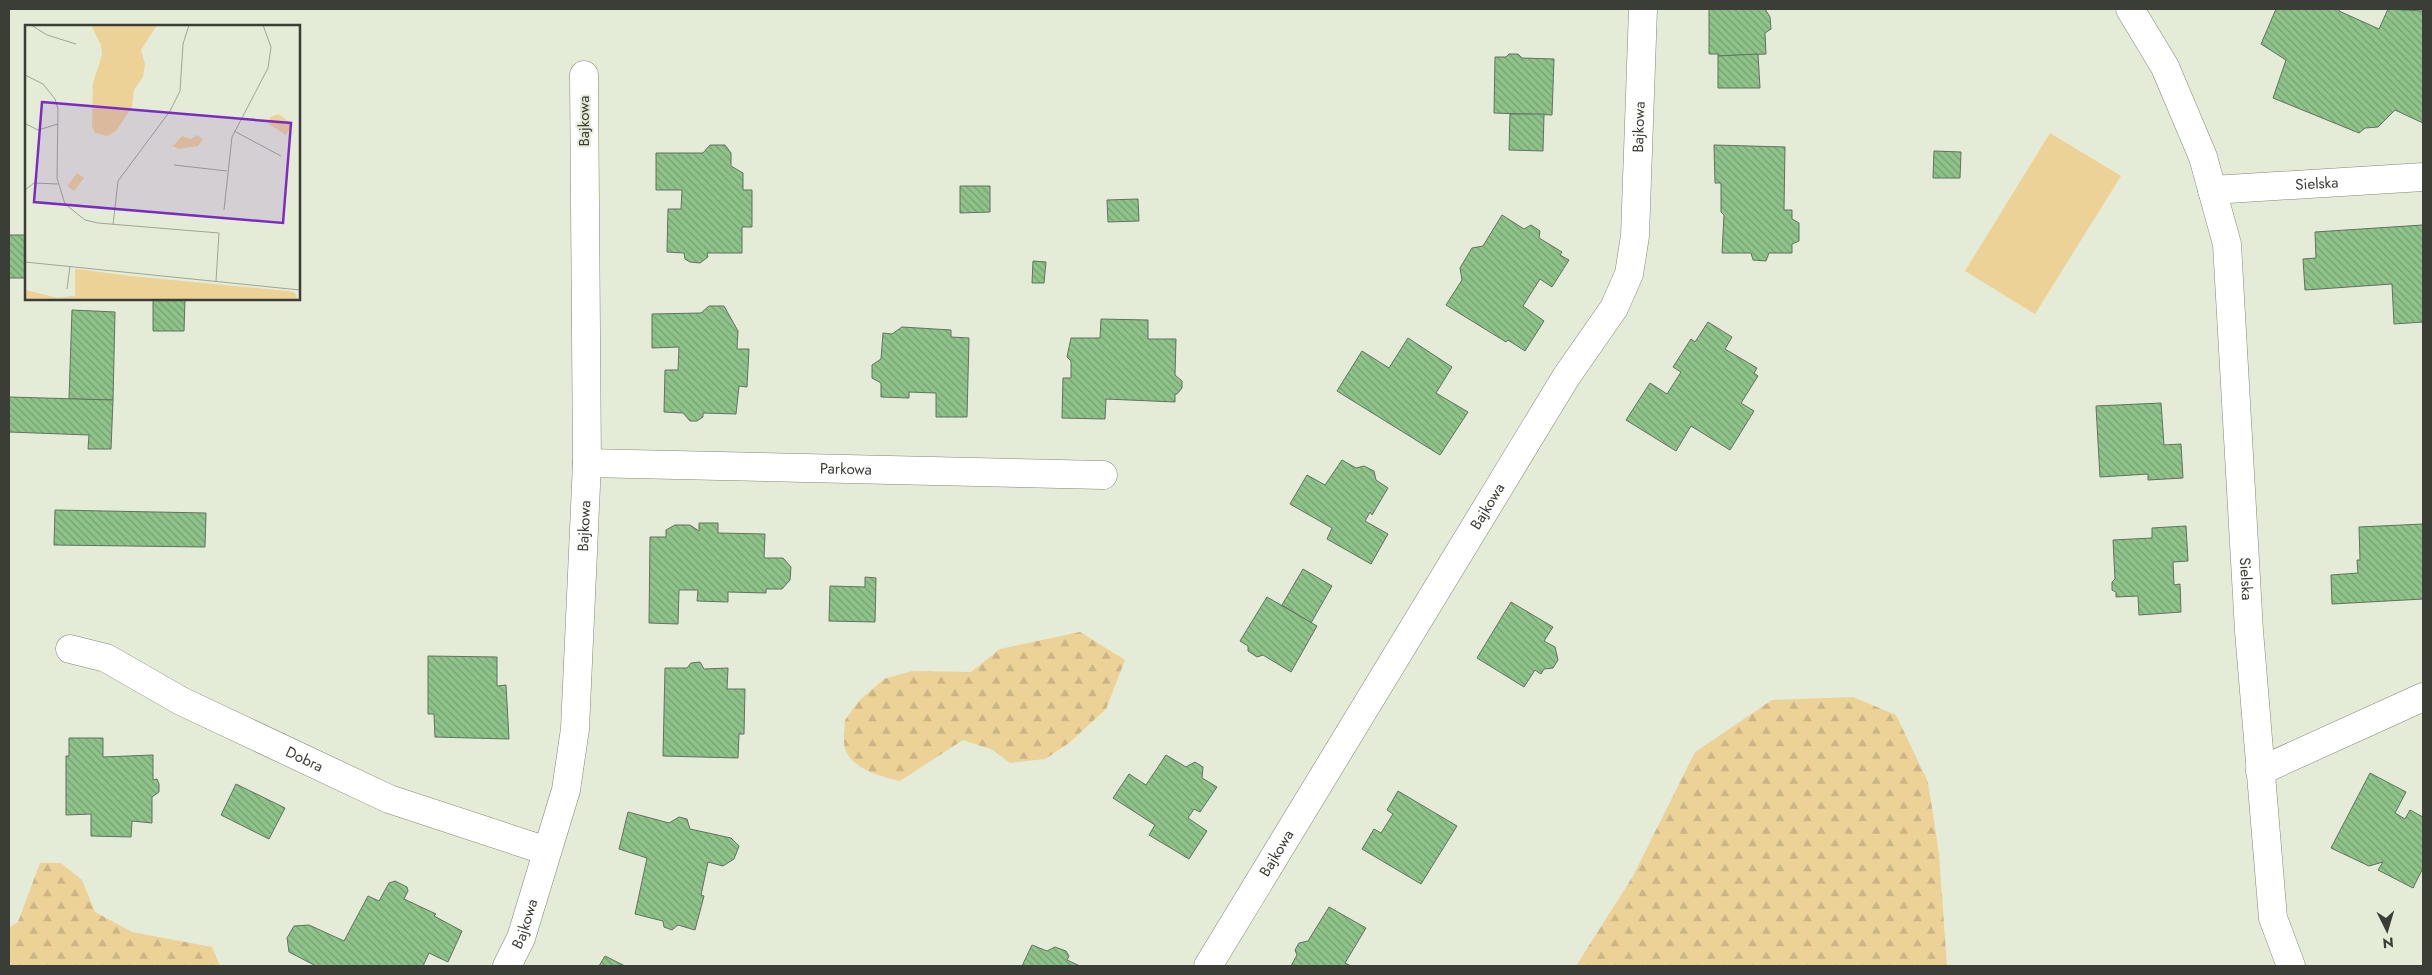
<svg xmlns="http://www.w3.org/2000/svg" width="2432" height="975" font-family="Jost,sans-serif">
	<defs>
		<pattern id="forest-firs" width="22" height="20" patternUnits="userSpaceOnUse" patternTransform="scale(1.25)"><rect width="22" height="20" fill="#edd298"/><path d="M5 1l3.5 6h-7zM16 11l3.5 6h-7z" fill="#ccb584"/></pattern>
		<pattern id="building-back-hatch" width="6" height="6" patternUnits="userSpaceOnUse" patternTransform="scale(1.25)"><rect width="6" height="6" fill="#8ec389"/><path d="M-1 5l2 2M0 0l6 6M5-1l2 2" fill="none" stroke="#75a071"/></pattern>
	</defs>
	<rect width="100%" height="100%" fill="#e4ebd6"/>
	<path fill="#edd298" d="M2050,133l71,43 -86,138 -70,-43z"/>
	<g fill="url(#forest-firs)">
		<path d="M1080,632l45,28 -19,49 -37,34 -24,16 -35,4 -17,-13 -30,-10 -63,41c-18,-5 -45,-10 -54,-30 -4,-8 -1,-23 -1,-31l15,-20 24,-21 28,-8 59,1 29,-23z"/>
		<path d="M1853,697l43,18 32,67 11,72 8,112h-371l57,-90 62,-124 77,-52z"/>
		<path d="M40,863h21l21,17 13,32 37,20 80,15 8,19h-211v-38l9,-6z"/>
	</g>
	<g fill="url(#building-back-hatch)" stroke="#637161">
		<path d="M1709,9h56l5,8 1,12 -6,4 1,21 -48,2v-2h-9z"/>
		<path d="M2276,9h64l-1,2 40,18 9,-20 35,2v112l-28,-13 -17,17 -13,1 -6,5 -86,-35 13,-38 -25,-16z"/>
		<path d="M1509,54h9l4,4 32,1 -2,56 -58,-2 1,-56h11z"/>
		<path d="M1758,54l2,34h-42v-32z"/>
		<path d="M1510,114h34l-1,37 -34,-1z"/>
		<path d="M710,145h15l6,8v13l12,7v17h9v37h-10v26h-35l1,4 -8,6 -10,-1 -5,-3 -1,-6 -17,-1 1,-43h13l1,-19h-26v-37h47z"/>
		<path d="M1714,145l71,2 -1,63h8v9l7,4v18l-7,3v9h-23l-3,8 -13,-1 -2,-7h-29l2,-38 -3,-3v-29h-6z"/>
		<path d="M1934,151l27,1 -1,26h-27z"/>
		<path d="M960,186h30v26l-30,1z"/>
		<path d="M1138,199l1,22 -31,1 -1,-22z"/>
		<path d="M1502,215l22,14 7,-4 9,6 -1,7 23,14 -2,3 9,5 -17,27 -12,-8 -17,27 21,15 -19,30 -17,-11 -2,2 -60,-37 16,-25 -2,-12 12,-20 11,-2z"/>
		<path d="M2423,225v97l-29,2 -2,-40 -87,6 -2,-31 13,-1 -1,-26z"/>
		<rect x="9" y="235" width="17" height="43"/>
		<path d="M1033,261l13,1 -2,21h-12z"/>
		<path d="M153,299h32l-1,32h-31z"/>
		<path d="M709,306h15l14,25 -1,18h12l-2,38 -8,-1 -3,28 -33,-1v4l-6,4h-7l-7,-8 -19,-1 1,-42h13l1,-23 -27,1v-34l49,-1z"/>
		<path d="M72,310l43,2 -2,88 -44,-1z"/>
		<path d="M1101,319l47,1v19h28l-1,36 7,6v7l-5,6h-2v8l-69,-3 -1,20 -43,-1 1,-40h8v-17l-4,-4 4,-19h29z"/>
		<path d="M1708,322l24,15 -7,12 32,19 -3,5 4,3 -17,27 13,8 -24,39 -39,-24 -15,25 -50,-31 24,-37 17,11 14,-22 -8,-5 18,-28 4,3z"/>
		<path d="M902,327l49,3v7l18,1 -2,79h-31v-24l-27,-1v6l-28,-1v-14l-9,-5v-13l9,-6 2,-26 9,1z"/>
		<path d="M1408,338l44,29 -16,26 32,19 -28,43 -103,-64 25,-40 27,17z"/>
		<path d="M9,397l104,3 -2,49h-23l1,-14 -80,-3z"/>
		<path d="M2161,403l3,42 17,-1 2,34 -35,2v-6l-48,3 -4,-71z"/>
		<path d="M1342,460l14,8 8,-2 10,5 2,9 12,8 -16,27 -2,-3 -5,9 23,13 -17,30 -44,-25 5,-11 -42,-24 17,-29 18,10z"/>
		<path d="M55,510l151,3 -1,34 -151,-2z"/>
		<path d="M699,523h19v10l47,1 -1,24h19l8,9 -1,13 -8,9h-16v4l-38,-1v10l-31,-1 1,-11h-19l-1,34 -29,-1 1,-86h16v-7l9,-5h15l9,6z"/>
		<path d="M2423,524v75l-91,5 -1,-29 27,-2 -1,-13h3l-1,-33z"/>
		<path d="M2186,526l2,35 -15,1 1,23 6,-1 1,28 -42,3 -1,-19 -22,1v-5l-4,-2v-8l3,-3 -2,-39 39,-2v-10z"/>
		<path d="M1303,569l29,17 -21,37 -29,-18z"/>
		<path d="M865,577l11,1 -1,44 -46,-1 1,-35 35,1z"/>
		<path d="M1267,597l50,29 -26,46 -28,-17 -6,2 -9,-6v-5l-8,-5z"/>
		<path d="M1511,602l42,25 -9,14 11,6 3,13 -5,8 -9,1 -3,5 -6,-4 -11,17 -47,-29z"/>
		<path d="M428,656l69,1v29l9,-1 3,54 -74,-2 -1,-23h-6z"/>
		<path d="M700,662l4,7 24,-1 -1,21h18l-1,45h-5l-1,24 -75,-2 2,-88h22l4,-5z"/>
		<path d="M69,738h34v19l50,-2v25l4,-1 2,5v8l-7,5v26l-20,-2 -1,16 -40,-1v-22l-25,1v-59h3z"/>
		<path d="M1166,755l20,12 9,-5 8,5 -1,11 15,9 -17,25 -6,-3 -6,9 19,13 -18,28 -40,-24 6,-10 -42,-27 16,-24 17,11z"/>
		<path d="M2370,773l36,19 -11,21 10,6 5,-9 13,7v51l-10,20 -35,-18 5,-8 -14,4 -38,-18z"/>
		<path d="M236,784l49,24 -16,31 -48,-24z"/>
		<path d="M1398,791l59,35 -36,58 -59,-35 12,-20 7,4 12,-19 -6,-4z"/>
		<path d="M628,812l41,11 10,-6 8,2 3,10 41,9 8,8 -5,13 -11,7 -15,-4 -7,33 3,1 -9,34 -17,-5 -6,5 -8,-3 -1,-6 -28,-7 12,-56 -28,-9z"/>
		<path d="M395,881l12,6 1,4 -4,8 32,15 -2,2 28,15 -14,31 -19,-9 -6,13h-107l-27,-14 -2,-14 7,-12 15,-1 35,16 24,-45 11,5 10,-18z"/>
		<path d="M1329,907l37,21 -21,35 6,3h-60l6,-11 -2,-5 4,-7 9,-2z"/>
		<path d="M1032,945l15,6 8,-4 11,4 3,5 -2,4 13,6h-58z"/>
		<path d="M605,956l20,10h-26z"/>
	</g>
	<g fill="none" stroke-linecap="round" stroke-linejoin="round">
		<defs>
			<g id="minor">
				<path id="s1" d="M2130,9l35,58 38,90 24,87 22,387 24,287 18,48"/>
				<path id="s2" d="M2212,190l211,-13"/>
				<path id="s3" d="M587,463l516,12"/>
				<path id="s4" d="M70,649l36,9 75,43 208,98 158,52"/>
				<path d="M2260,771l163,-74"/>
				<path id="s5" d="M507,966l14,-28 45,-148 9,-61 12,-266 -3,-388"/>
				<path id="s6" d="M1208,966l358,-589 48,-69 15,-34 6,-38 8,-227"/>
			</g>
		</defs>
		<use href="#minor" stroke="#818874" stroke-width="29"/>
		<use href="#minor" stroke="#fff" stroke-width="28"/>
	</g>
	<g text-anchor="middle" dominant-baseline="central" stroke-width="4" stroke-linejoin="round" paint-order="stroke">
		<g font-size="15" fill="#3b3e36" stroke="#e4ebd6">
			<text transform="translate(584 121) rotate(-90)">Bajkowa</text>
			<text stroke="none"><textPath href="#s6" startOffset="958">Bajkowa</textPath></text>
			<text stroke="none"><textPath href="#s2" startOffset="105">Sielska</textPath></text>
			<text stroke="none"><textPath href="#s3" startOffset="259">Parkowa</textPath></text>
			<text stroke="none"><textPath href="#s6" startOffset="538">Bajkowa</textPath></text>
			<text stroke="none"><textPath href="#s5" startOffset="451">Bajkowa</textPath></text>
			<text stroke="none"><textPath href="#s1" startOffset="591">Sielska</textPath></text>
			<text stroke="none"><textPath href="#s4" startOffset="260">Dobra</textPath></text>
			<text stroke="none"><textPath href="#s6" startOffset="132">Bajkowa</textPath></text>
			<text stroke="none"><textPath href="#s5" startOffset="46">Bajkowa</textPath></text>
		</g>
	</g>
	<g transform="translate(25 25)">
		<rect width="275" height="275" fill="#e4ebd6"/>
		<path d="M52,148l7,5 -10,13 -7,-5zM105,251l158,15 7,2 3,7h-168z" fill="#edd298"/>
		<path d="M66,0h66l-16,25 4,14 -2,13 -9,13 -2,17 -16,24 -9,5 -12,-3 -3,-7 1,-43 9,-28 -1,-10zM253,89l15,10 -7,11 -17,-11 1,-7zM172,110l6,4 -5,7 -20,3 -5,-3 9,-10 9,3zM50,244l55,7 5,4 36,2 14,5 14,-3 56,6 17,10h-106l-4,-4h-7l-2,4h-128v-10l32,8 18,-2z" fill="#edd298"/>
		<path d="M50,244l55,7v24h-105v-10l32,8 18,-2z" fill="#edd298"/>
		<path fill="none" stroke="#a0a696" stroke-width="1" d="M6,0l16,10 29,9M0,50l18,9 12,15 3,10 -1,69 8,26 20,16 13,3 121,10 -3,48M1,99l12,6 20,-6M209,106l47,25M149,140l53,6M0,165l9,-7 24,1M199,185l8,-73 36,-69 3,-21 -8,-22M88,200l5,-44 52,-70 10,-20 3,-47 6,-19M0,237l275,28M42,264l3,-23"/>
		<path fill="#7b2cbf" fill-opacity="0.15" stroke="#7b2cbf" stroke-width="2.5" d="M17,77l249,21 -8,100 -249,-21z"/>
		<rect width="275" height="275" fill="none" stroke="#3b3e36" stroke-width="2.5"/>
	</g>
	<rect width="2432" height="975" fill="none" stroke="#3b3e36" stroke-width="20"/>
	<g transform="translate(2387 930) rotate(175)" stroke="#e4ebd6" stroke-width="4" paint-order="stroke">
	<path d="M0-4L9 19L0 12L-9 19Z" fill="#3b3e36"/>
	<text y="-8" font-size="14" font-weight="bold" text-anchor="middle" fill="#3b3e36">N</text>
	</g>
</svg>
